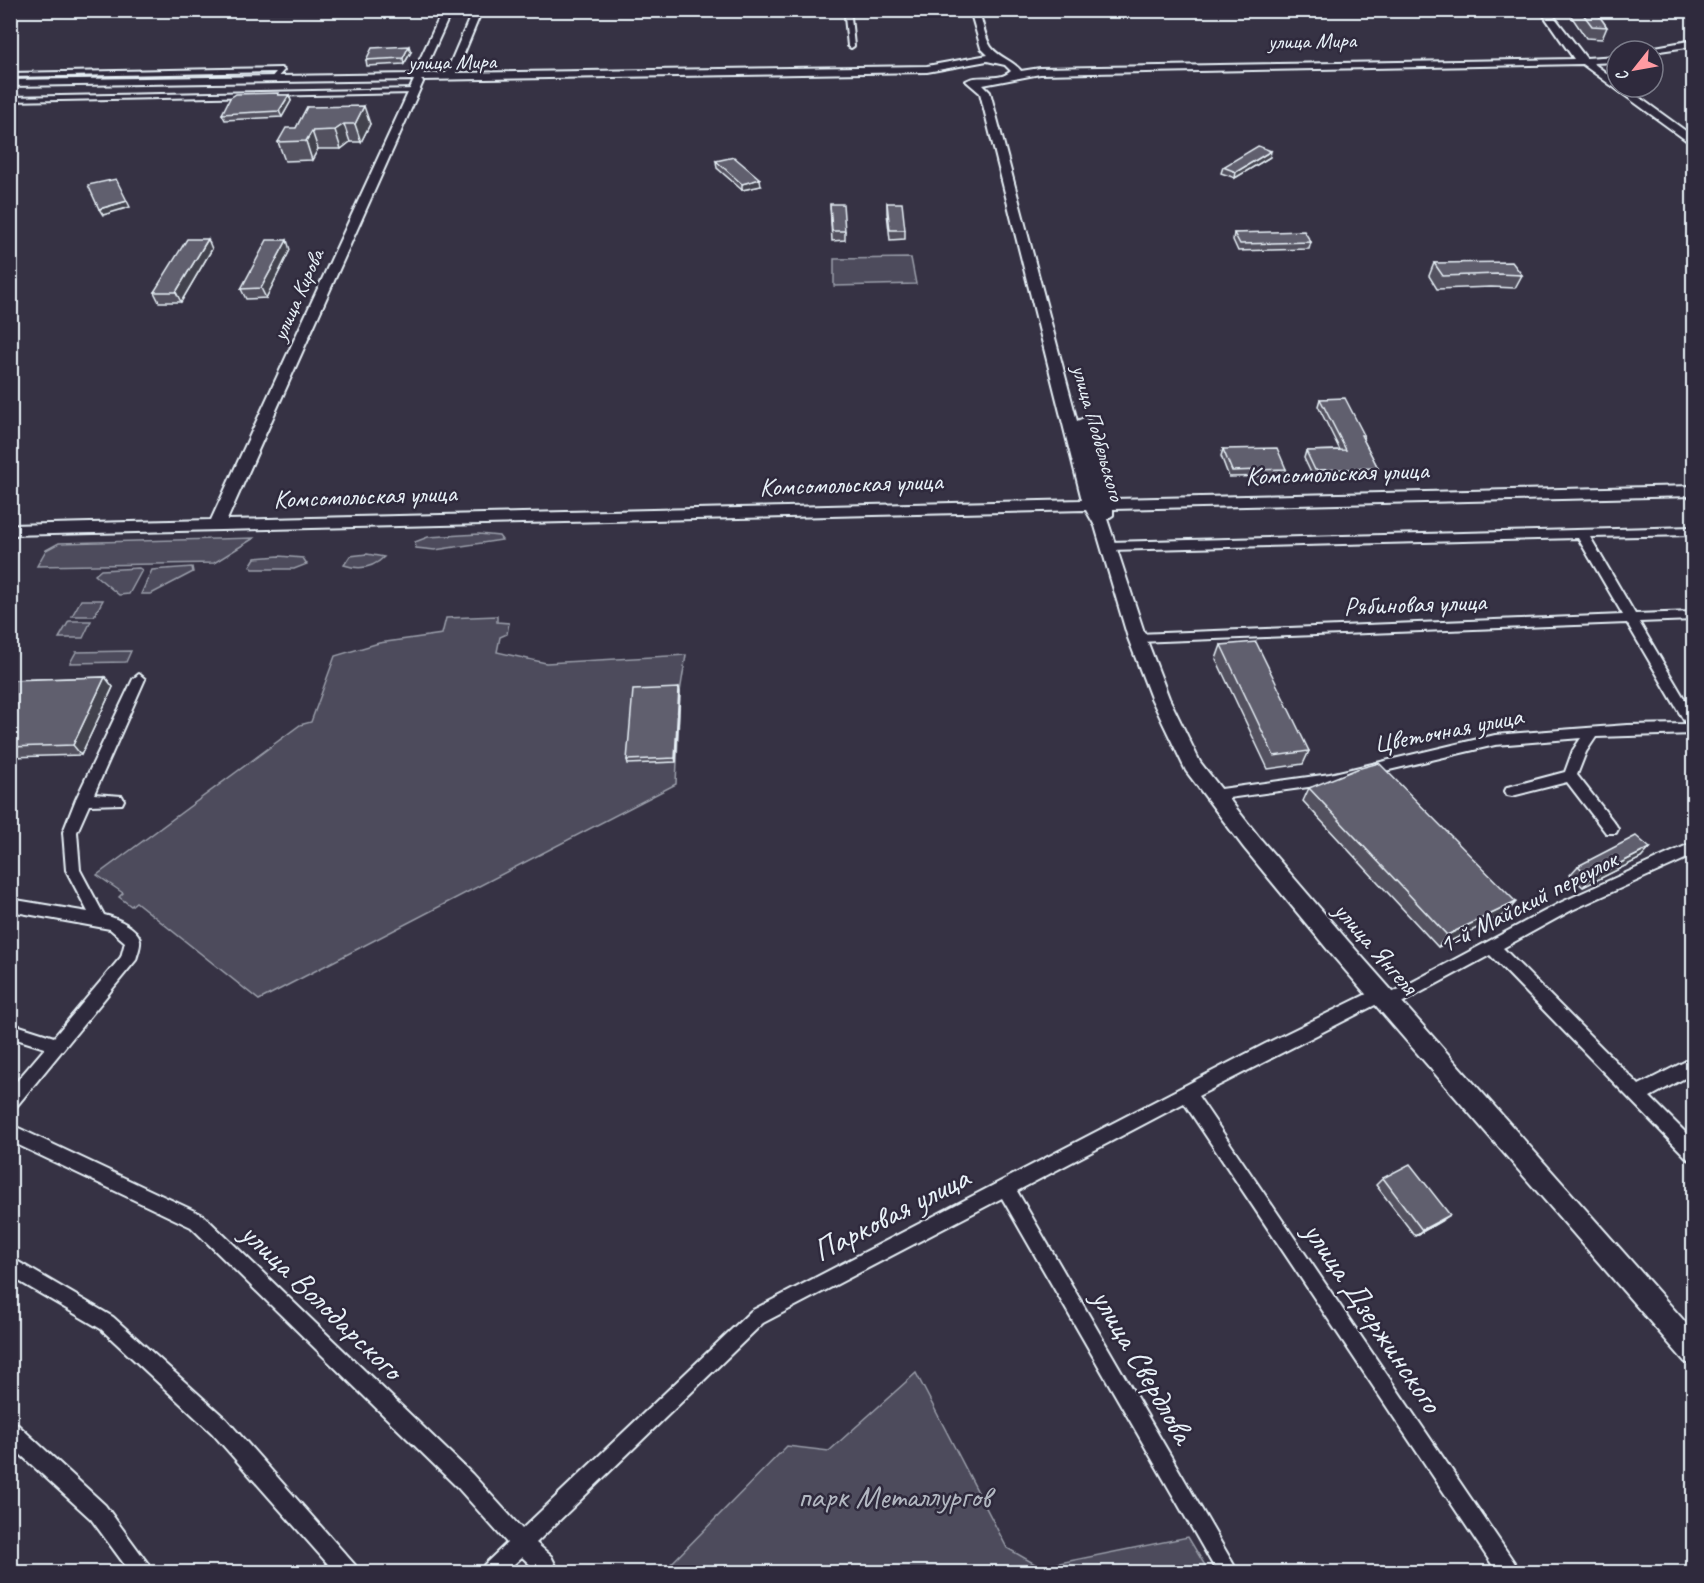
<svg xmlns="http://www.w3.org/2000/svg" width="1704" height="1583" font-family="Caveat,sans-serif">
	<rect width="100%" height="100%" fill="#363244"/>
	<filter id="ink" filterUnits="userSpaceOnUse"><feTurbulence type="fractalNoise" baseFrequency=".0167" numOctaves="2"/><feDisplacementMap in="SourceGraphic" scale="12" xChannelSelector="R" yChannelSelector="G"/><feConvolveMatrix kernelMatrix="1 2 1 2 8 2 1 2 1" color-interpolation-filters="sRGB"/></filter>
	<g filter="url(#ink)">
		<g fill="#4d4b5c" stroke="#9a9eaa" stroke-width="1.5">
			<path d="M911,258l5,26 -82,2v-27z"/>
			<path d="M479,534l20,2 3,4 -67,10 -19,-2 -1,-6 13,-5z"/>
			<path d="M254,538l-40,25 -177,3 9,-16 13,-7z"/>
			<path d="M367,554l17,3c-11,11 -25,13 -40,8l6,-9z"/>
			<path d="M279,556l24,2 4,6 -13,5h-41l-3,-3 5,-8z"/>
			<path d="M192,567l1,5 -42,22h-10l11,-24z"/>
			<path d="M139,568l3,2 -13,24 -10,1 -24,-20 6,-5z"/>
			<path d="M81,600h22l-9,16h-22z"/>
			<path d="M497,616v6l12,1 -2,11 -7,3 -3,15 49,11 140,-8 -6,37 -4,92 -417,216 -123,-98 -5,4 -12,-9 4,-4 -26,-18 203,-150 11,-3 24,-66 44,-13 63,-9 4,-16z"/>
			<path d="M69,621h22l-8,17h-24z"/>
			<path d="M131,651l-5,11 -56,1 6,-11z"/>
			<path d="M916,1373l91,175 33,19 148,-30 21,35h-546l124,-126 42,5z"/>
		</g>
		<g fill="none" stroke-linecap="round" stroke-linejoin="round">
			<defs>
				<g id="street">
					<path d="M848,15l3,2 3,29 -3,2 -3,-2 -3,-29z"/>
					<path d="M281,68l3,2 -10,11 -4,-2 6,-7 -266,5v-4z"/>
					<path d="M417,89l1,2 -4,2 -404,8v-4z"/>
					<path d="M1694,527v8l-104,2 45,77 59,-2v8l-55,2 55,93v19l-98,3 -10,15 -9,23 39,50 2,4 -2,4h-10l-39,-51 -55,14 -5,-1 -2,-4 2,-4 5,-1 53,-14 8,-22 8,-12 -86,7 -165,39 -116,16 -5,-1 -2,-4 2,-4 5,-1 116,-16 165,-39 132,-10 59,-1 -59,-101 -490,19 -6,-4 6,-4 486,-19 -45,-77 -469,12 -6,-4 6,-4z"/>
					<path d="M139,674l6,5 -51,115 28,2 2,4 -2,4 -33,1 -12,27 3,38 24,45c10,2 35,13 36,25 1,6 -3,15 -4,20l-120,147 -6,3v-21l35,-41 -35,-11v-14l44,14 67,-80 4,-15 -15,-13 -100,-18v-12l78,13 -22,-42 -3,-38 13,-33 57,-120z"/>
					<path d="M1694,842v13l-122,55 -69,38 136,137 55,-28v16l-44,24 44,44v20l-6,-2 -198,-204 -98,53 -5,2 -5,-2 -3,-5 -181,93 318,469 3,7h-22l-313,-469 -167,88 221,381h-21l-215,-374 -239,125 -227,220 15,13 8,16h-21l-16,-15 -17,15h-24l3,-7 23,-22 -49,-55 -267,-261 -181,-86v-17l193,91 269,259 50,55 229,-218 514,-267 110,-54 5,-2 5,2 3,5 174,-93z"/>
					<path d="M10,1257l103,60 113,102 129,146 3,7h-23l-123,-139 -111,-104 -91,-53z"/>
					<path d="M10,1422l7,2 88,81 44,60 3,7h-22l-39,-53 -81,-74z"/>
				</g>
				<g id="secondary">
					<path d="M443,10h9l-29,64 23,-1 27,-63h9l-26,63 471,-7 61,-11 -7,-7 -11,-38h9c3,11 6,28 12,37 8,11 22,13 30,24l19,-3 534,-9 -34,-49h9l37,48 31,-2v6l-24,1 24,18v6h8l69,50v9l-112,-82 -542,10 -57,11 7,7 87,329 7,-3 7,4 22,77 581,-13v10l-581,13v6l-6,4 39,119 23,60 31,64 58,74 90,105 346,391v34l-9,-4 -353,-407 -88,-107 -58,-77 -35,-73 -23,-60 -33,-112 -9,-16 -1076,25v-10l201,-5 203,-440 -404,6v-6l403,-6zM987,61l18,4 6,6c-13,12 -33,2 -45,10l14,12 102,407 -855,20 196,-438 -2,-2 506,-8z"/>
					<path d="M1694,40v6l-41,6 -20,-1z"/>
				</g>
			</defs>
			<use href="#street" stroke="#e8f1f8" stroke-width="4"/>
			<use href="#secondary" stroke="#e8f1f8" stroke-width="4"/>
			<use href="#street" fill="#2f2a3d" fill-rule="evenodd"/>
			<use href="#secondary" fill="#2f2a3d" fill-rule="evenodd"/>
		</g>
		<g fill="#53515f" stroke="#e8f1f8" stroke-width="1.5">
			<path d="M1567,10h28l12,17 -5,12 -16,-1z"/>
			<path d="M411,52l-7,12 -37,2 -1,-6z"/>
			<path d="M280,95h9l2,6 -9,16 -57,3 -3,-6z"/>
			<path d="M307,107l63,17 -9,18h-11l-9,7h-23l-6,11 -27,1 -7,-19 18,-14z"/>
			<path d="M1270,157l-35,21 -14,-5 2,-6z"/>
			<path d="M716,161l45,25 -19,4 -25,-22z"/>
			<path d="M887,203l18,27v9l-15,1 -3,-27z"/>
			<path d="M830,204l15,27v9l-13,1z"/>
			<path d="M1234,233l77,9 -2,7 -71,2 -5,-11z"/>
			<path d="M212,249l-31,53h-22l-5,-10z"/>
			<path d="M290,250l-24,48 -20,1 -5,-10z"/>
			<path d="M1434,263l88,12 -7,13 -24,-1 -54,2 -8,-13z"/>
			<path d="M1320,399l44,36 -1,4 15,29 -3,7 -62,2 -9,-19 2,-7 34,-1 -22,-44z"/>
			<path d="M1223,449l63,20 -2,7 -55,1 -8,-21z"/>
			<path d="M1221,645l88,106 -6,13 -35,5 -52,-110z"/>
			<path d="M105,677l8,10 -32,68 -71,2v-77z"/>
			<path d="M679,688l-3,74 -48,2 -1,-4z"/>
			<path d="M1309,788l197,126 -68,33 -135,-146z"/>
			<path d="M1650,848l-9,10 -58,29 -13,-12 8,-9z"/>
			<path d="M1383,1178l58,43 -26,15 -39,-51z"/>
		</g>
		<g fill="#43424d" stroke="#e8f1f8" stroke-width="1.5">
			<path d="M409,46l2,6 -7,12 -1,-6z"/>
			<path d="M289,95l2,6 -9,16 -3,-6z"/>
			<path d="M364,106l6,18 -9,18 -6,-18z"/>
			<path d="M344,124l6,18 -9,7 -6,-19z"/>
			<path d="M312,131l6,18 -6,11 -6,-19z"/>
			<path d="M1271,151l-1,6 -35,21 1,-6z"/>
			<path d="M760,179l1,7 -19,4v-6z"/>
			<path d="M127,201l3,6 -27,8 -4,-6z"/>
			<path d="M208,239l4,10 -31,53 -5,-10z"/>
			<path d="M287,240l3,10 -24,48 -5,-10z"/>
			<path d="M105,677l8,10 -32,68 -8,-10z"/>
			<path d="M679,688l1,4 -4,70 -1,-4z"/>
			<path d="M1650,848l-9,10 -58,29 8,-9z"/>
			<path d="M1516,902l-10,12 -68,33 9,-12z"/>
			<path d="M1450,1215l-9,6 -26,15 7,-6z"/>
		</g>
		<g fill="#605e6e" stroke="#e8f1f8" stroke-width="1.5">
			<path d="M1580,10h15l12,17 -15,-1z"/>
			<path d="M409,46l-6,12 -37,2 6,-12z"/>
			<path d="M279,93l-1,2h11l-10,16 -57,3 8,-16 6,-4z"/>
			<path d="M364,106l-9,18h-11l-9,6 -23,1 -6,10 -28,1 8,-14h10l11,-21z"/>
			<path d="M1258,146l13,5 -35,21 -13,-5z"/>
			<path d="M734,157l26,22 -18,5 -26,-23z"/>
			<path d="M116,179l11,22 -28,8 -11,-24z"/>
			<path d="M887,203h15l3,27h-15z"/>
			<path d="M830,204h13l2,27h-13z"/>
			<path d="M1304,231l7,11 -71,2 -6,-11z"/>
			<path d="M187,239h21l-32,53h-22z"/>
			<path d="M267,240h20l-26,48 -20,1z"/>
			<path d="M1512,262l10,13 -25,-1 -54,2 -9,-13z"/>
			<path d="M1345,398l19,37h-3l17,33 -63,2 -9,-19 40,-1 -26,-51z"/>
			<path d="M1277,448l9,21 -54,2 -9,-22z"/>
			<path d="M1256,642l53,109 -35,5 -53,-111z"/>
			<path d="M105,677l-32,68 -63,2v-67z"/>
			<path d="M679,688l-4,70 -48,2 6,-70z"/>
			<path d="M1379,763l137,139 -69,33 -138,-147 48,-19z"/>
			<path d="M1636,836l14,12 -59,30 -13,-12z"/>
			<path d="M1410,1164l40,51 -28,15 -39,-52z"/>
		</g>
	</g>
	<g text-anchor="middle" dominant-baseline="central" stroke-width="5" stroke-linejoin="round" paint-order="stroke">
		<g font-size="22" fill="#e8f1f8" stroke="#2f2a3d">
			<text transform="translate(1312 41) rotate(-1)">улица Мира</text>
			<text transform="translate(452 62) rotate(-1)">улица Мира</text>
			<text transform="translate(298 295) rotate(-66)">улица Кирова</text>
			<text transform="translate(1098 433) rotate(74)">улица Подбельского</text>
		</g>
		<g font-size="26" fill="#e8f1f8" stroke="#2f2a3d">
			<text transform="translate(1337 473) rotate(-2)">Комсомольская улица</text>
			<text transform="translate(851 484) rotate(-2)">Комсомольская улица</text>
			<text transform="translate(365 496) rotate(-2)">Комсомольская улица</text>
			<text transform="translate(1415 604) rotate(-2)">Рябиновая улица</text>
			<text transform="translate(1448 730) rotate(-11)">Цветочная улица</text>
			<text transform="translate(1528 902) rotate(-27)">1-й Майский переулок</text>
			<text transform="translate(1376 948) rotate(49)">улица Янгеля</text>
		</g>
		<g font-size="32" fill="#e8f1f8" stroke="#2f2a3d">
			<text transform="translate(891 1214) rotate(-27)">Парковая улица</text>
			<text transform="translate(322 1301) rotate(44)">улица Володарского</text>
			<text transform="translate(1373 1317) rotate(56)">улица Дзержинского</text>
			<text transform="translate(1143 1366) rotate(60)">улица Свердлова</text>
		</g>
		<g font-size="32" fill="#b2b7c1" stroke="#2f2a3d">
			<text x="894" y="1496">парк Металлургов</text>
		</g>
	</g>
	<rect width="1704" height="1583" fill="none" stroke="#2f2a3d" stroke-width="36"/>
	<rect x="18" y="18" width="1668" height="1547" fill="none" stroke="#e8f1f8" stroke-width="2" filter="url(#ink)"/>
	<g transform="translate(1635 69) rotate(239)"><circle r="28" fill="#2f2a3d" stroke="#797a88" stroke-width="1.5"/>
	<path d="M0-4.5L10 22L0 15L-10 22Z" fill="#ff9aa2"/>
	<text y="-9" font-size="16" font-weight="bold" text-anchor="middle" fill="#e8f1f8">С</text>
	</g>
</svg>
